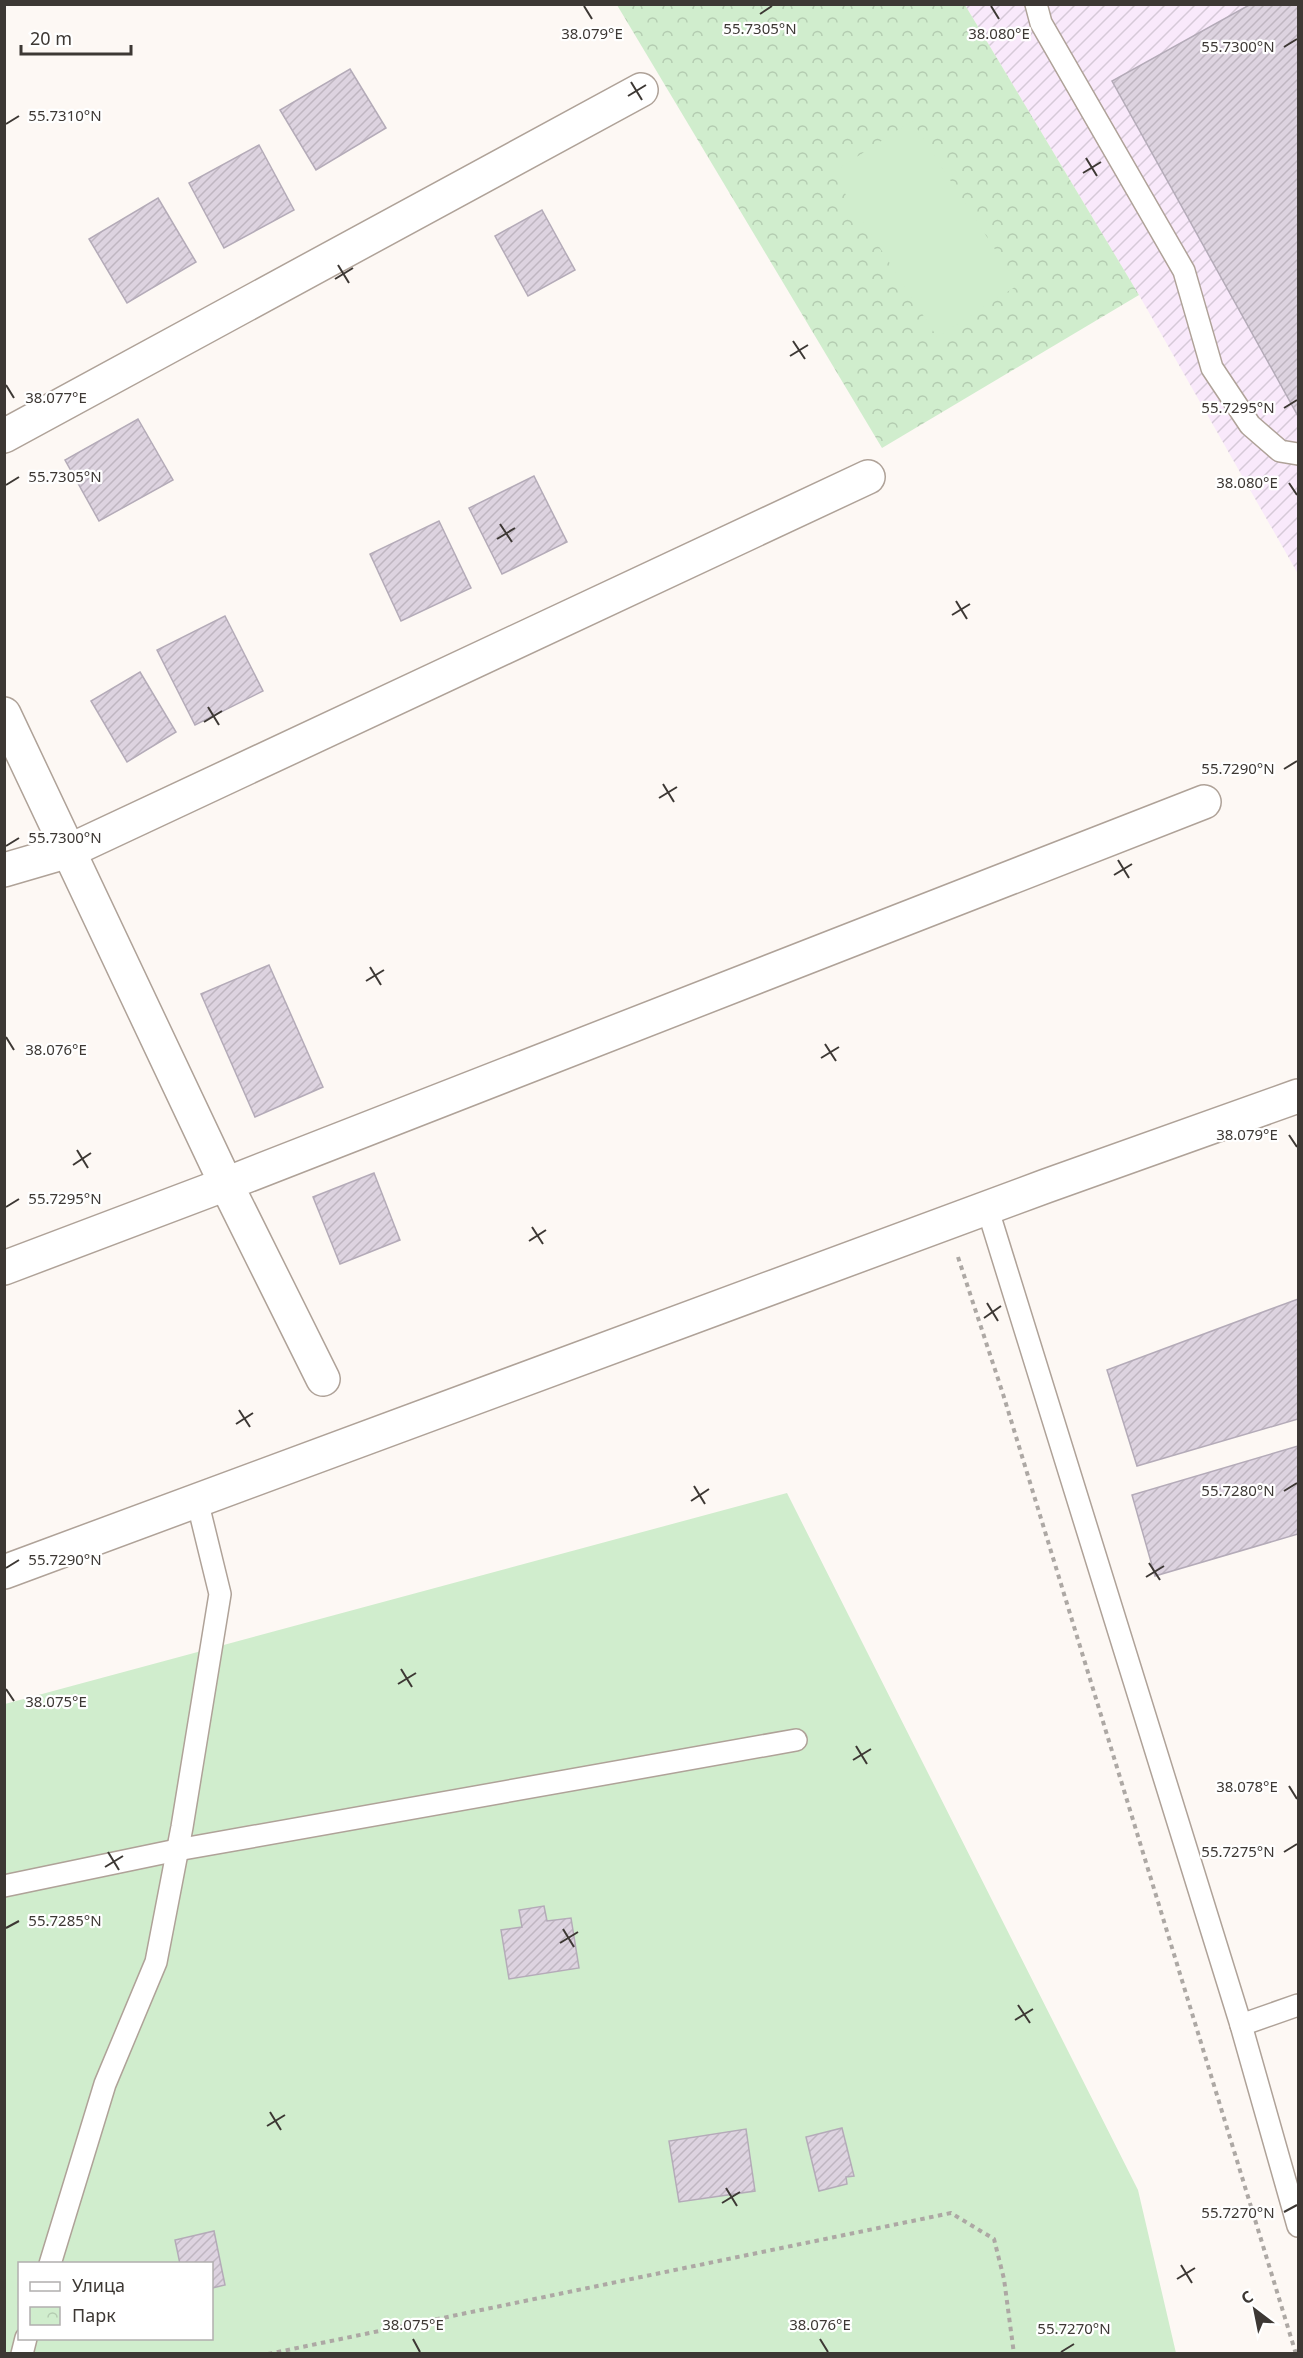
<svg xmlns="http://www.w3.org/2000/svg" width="1303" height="2358" font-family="'Noto Sans',sans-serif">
	<defs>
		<pattern id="industrial-furrows" width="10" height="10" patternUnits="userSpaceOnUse" patternTransform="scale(1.5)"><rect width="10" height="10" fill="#f9e9fb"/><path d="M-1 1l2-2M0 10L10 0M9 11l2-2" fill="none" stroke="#d6c9d8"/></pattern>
		<pattern id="park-crowns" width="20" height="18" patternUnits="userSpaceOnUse" patternTransform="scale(1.5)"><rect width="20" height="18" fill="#d0edcd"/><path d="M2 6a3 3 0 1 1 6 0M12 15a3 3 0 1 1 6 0" fill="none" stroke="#b4ccb1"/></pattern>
		<pattern id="building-hatch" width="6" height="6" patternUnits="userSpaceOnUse" patternTransform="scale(1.5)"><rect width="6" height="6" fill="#ddd3e0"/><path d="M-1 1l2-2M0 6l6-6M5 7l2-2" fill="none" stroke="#bfb6c1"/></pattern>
	</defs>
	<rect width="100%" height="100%" fill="#fdf8f4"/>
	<path fill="url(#industrial-furrows)" d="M965,5h333v569l-159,-279z"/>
	<path fill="url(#park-crowns)" d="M617,5h348l174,290 -257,153z"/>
	<g fill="#d0edcd" fill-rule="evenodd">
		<path d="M912,121l106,164 -81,52 -105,-164z"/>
		<path d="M787,1493l351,697 38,163 -1171,1v-650zM20,2264h192v74h-192z"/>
	</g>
	<g fill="url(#building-hatch)" stroke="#b4abb8" stroke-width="1.5">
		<path d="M1251,4h47v412l-186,-335z"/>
		<path d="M350,69l36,59 -70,42 -36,-60z"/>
		<path d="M259,145l35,65 -70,38 -35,-65z"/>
		<path d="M158,198l38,64 -69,41 -38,-64z"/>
		<path d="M542,210l33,60 -47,26 -33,-60z"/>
		<path d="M138,419l35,61 -74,41 -34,-61z"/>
		<path d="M534,476l33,66 -65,32 -33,-66z"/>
		<path d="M439,521l32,67 -70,33 -31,-67z"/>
		<path d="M225,616l38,75 -68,34 -38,-75z"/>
		<path d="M140,672l36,60 -49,30 -36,-61z"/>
		<path d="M269,965l54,122 -68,30 -54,-123z"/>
		<path d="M374,1173l26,67 -60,24 -27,-67z"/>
		<path d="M1298,1299v120l-161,47 -30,-96z"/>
		<path d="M1298,1446v88l-143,42 -23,-81z"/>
		<path d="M544,1906l3,15 24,-3 8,50 -70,11 -8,-49 21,-3 -3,-17z"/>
		<path d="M842,2128l12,48 -8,1 1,7 -28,7 -13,-54z"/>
		<path d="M746,2129l9,62 -76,11 -10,-61z"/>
		<path d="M214,2231l11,54 -13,3v-24h-32l-5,-24z"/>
	</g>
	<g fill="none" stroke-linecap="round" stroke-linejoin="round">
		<defs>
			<g id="service">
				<path d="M1036,4l5,19 143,248 28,97 38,57 30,26 18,3"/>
				<path d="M987,1207l254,818 57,201"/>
				<path d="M4,1886l173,-36 619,-110"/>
				<path d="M1241,2025l57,-20"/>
				<path d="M50,2264l55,-180 51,-122 26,-135 38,-233 -23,-94"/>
				<path d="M22,2354l4,-16"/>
			</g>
			<g id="minor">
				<path d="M4,436l637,-346"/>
				<path d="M4,714l222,470 -222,84"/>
				<path d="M4,870l65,-19 799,-374"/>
				<path d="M323,1379l-97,-195 978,-382"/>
			</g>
			<path id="tertiary" d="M4,1572l1042,-386 252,-90"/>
		</defs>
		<use href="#service" stroke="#afa298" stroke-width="24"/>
		<use href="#minor" stroke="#afa298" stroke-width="36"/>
		<use href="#tertiary" stroke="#afa298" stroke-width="36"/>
		<g stroke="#ada8a4" stroke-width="4" stroke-dasharray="4.5 4.5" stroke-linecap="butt">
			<path d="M958,1257l45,137 293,960"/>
			<path d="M268,2354l683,-141 43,26 10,40 10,75"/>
		</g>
		<use href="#service" stroke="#fff" stroke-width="21"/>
		<use href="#minor" stroke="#fff" stroke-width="33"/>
		<use href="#tertiary" stroke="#fff" stroke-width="33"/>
	</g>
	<path fill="none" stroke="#3d3834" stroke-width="2" d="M584,6l8,13M991,6l8,13M760,14l12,-8M1284,47l13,-8M631,82l11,18M628,96l18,-11M6,124l13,-8M1086,158l11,18M1083,173l18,-11M338,265l11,18M335,279l18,-11M793,341l12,18M790,356l18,-11M6,385l8,13M1284,408l13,-8M1289,483l8,12M6,485l13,-8M500,524l12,18M497,539l18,-11M956,601l11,18M952,615l18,-11M208,707l11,18M204,722l18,-11M1284,769l13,-8M663,784l11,18M659,798l18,-11M6,846l13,-8M1118,860l11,18M1114,875l18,-11M370,967l11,18M366,981l18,-11M6,1037l8,13M825,1044l11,17M821,1058l18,-11M1289,1135l8,12M77,1150l11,18M73,1165l18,-12M6,1207l13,-8M532,1227l11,17M529,1241l17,-11M987,1303l11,18M984,1318l17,-12M239,1410l11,17M236,1424l17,-11M694,1486l11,18M1284,1491l13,-8M691,1501l18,-12M1149,1563l11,17M6,1568l13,-8M1146,1577l18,-11M401,1669l11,18M398,1684l18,-11M6,1689l8,12M856,1746l11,18M853,1760l18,-11M1289,1786l8,13M108,1852l11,18M1284,1852l13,-8M105,1867l18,-11M6,1928l13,-7M563,1929l11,18M560,1943l18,-11M1018,2005l12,18M1015,2020l18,-11M270,2112l11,18M267,2126l18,-11M726,2188l11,18M722,2203l18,-11M1284,2212l13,-7M1181,2265l11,18M1177,2279l18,-11M413,2339l7,13M820,2339l8,13M1061,2352l13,-8"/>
	<g font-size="15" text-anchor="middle" fill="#3d3834" stroke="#fff" stroke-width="4.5" stroke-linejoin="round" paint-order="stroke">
		<text x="760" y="34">55.7305°N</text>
		<text x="999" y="39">38.080°E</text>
		<text x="592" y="39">38.079°E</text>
		<text x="1238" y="52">55.7300°N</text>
		<text x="65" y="121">55.7310°N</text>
		<text x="56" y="403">38.077°E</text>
		<text x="1238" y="413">55.7295°N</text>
		<text x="65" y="482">55.7305°N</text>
		<text x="1247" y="488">38.080°E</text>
		<text x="1238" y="774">55.7290°N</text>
		<text x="65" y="843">55.7300°N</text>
		<text x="56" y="1055">38.076°E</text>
		<text x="1247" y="1140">38.079°E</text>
		<text x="65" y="1204">55.7295°N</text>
		<text x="1238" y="1496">55.7280°N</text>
		<text x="65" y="1565">55.7290°N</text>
		<text x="56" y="1707">38.075°E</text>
		<text x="1247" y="1792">38.078°E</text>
		<text x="1238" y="1857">55.7275°N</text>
		<text x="65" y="1926">55.7285°N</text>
		<text x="1238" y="2218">55.7270°N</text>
		<text x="413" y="2330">38.075°E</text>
		<text x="820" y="2330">38.076°E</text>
		<text x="1074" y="2334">55.7270°N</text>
	</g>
	<rect width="1303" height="2358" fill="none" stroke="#3d3834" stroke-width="12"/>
	<rect x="18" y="2262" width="195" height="78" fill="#ffffff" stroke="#b1afae" stroke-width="1.5"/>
	<rect x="30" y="2282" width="30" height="9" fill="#ffffff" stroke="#b1afae" stroke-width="1.5"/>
	<text x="72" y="2292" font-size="18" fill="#3d3834">Улица</text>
	<rect x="30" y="2307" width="30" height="18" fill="url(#park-crowns)" stroke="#b1afae" stroke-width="1.5"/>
	<text x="72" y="2322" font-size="18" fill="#3d3834">Парк</text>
	<g transform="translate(1255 2310) rotate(328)" stroke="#ffffff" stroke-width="4.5" paint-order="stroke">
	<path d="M0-4.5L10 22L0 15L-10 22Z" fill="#3d3834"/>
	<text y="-9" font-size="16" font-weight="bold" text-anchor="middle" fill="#3d3834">С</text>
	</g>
	<path d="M21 45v9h110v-9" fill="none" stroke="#3d3834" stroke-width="3"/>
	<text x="30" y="45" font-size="18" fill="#3d3834" stroke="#ffffff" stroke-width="4.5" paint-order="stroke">20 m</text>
</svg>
